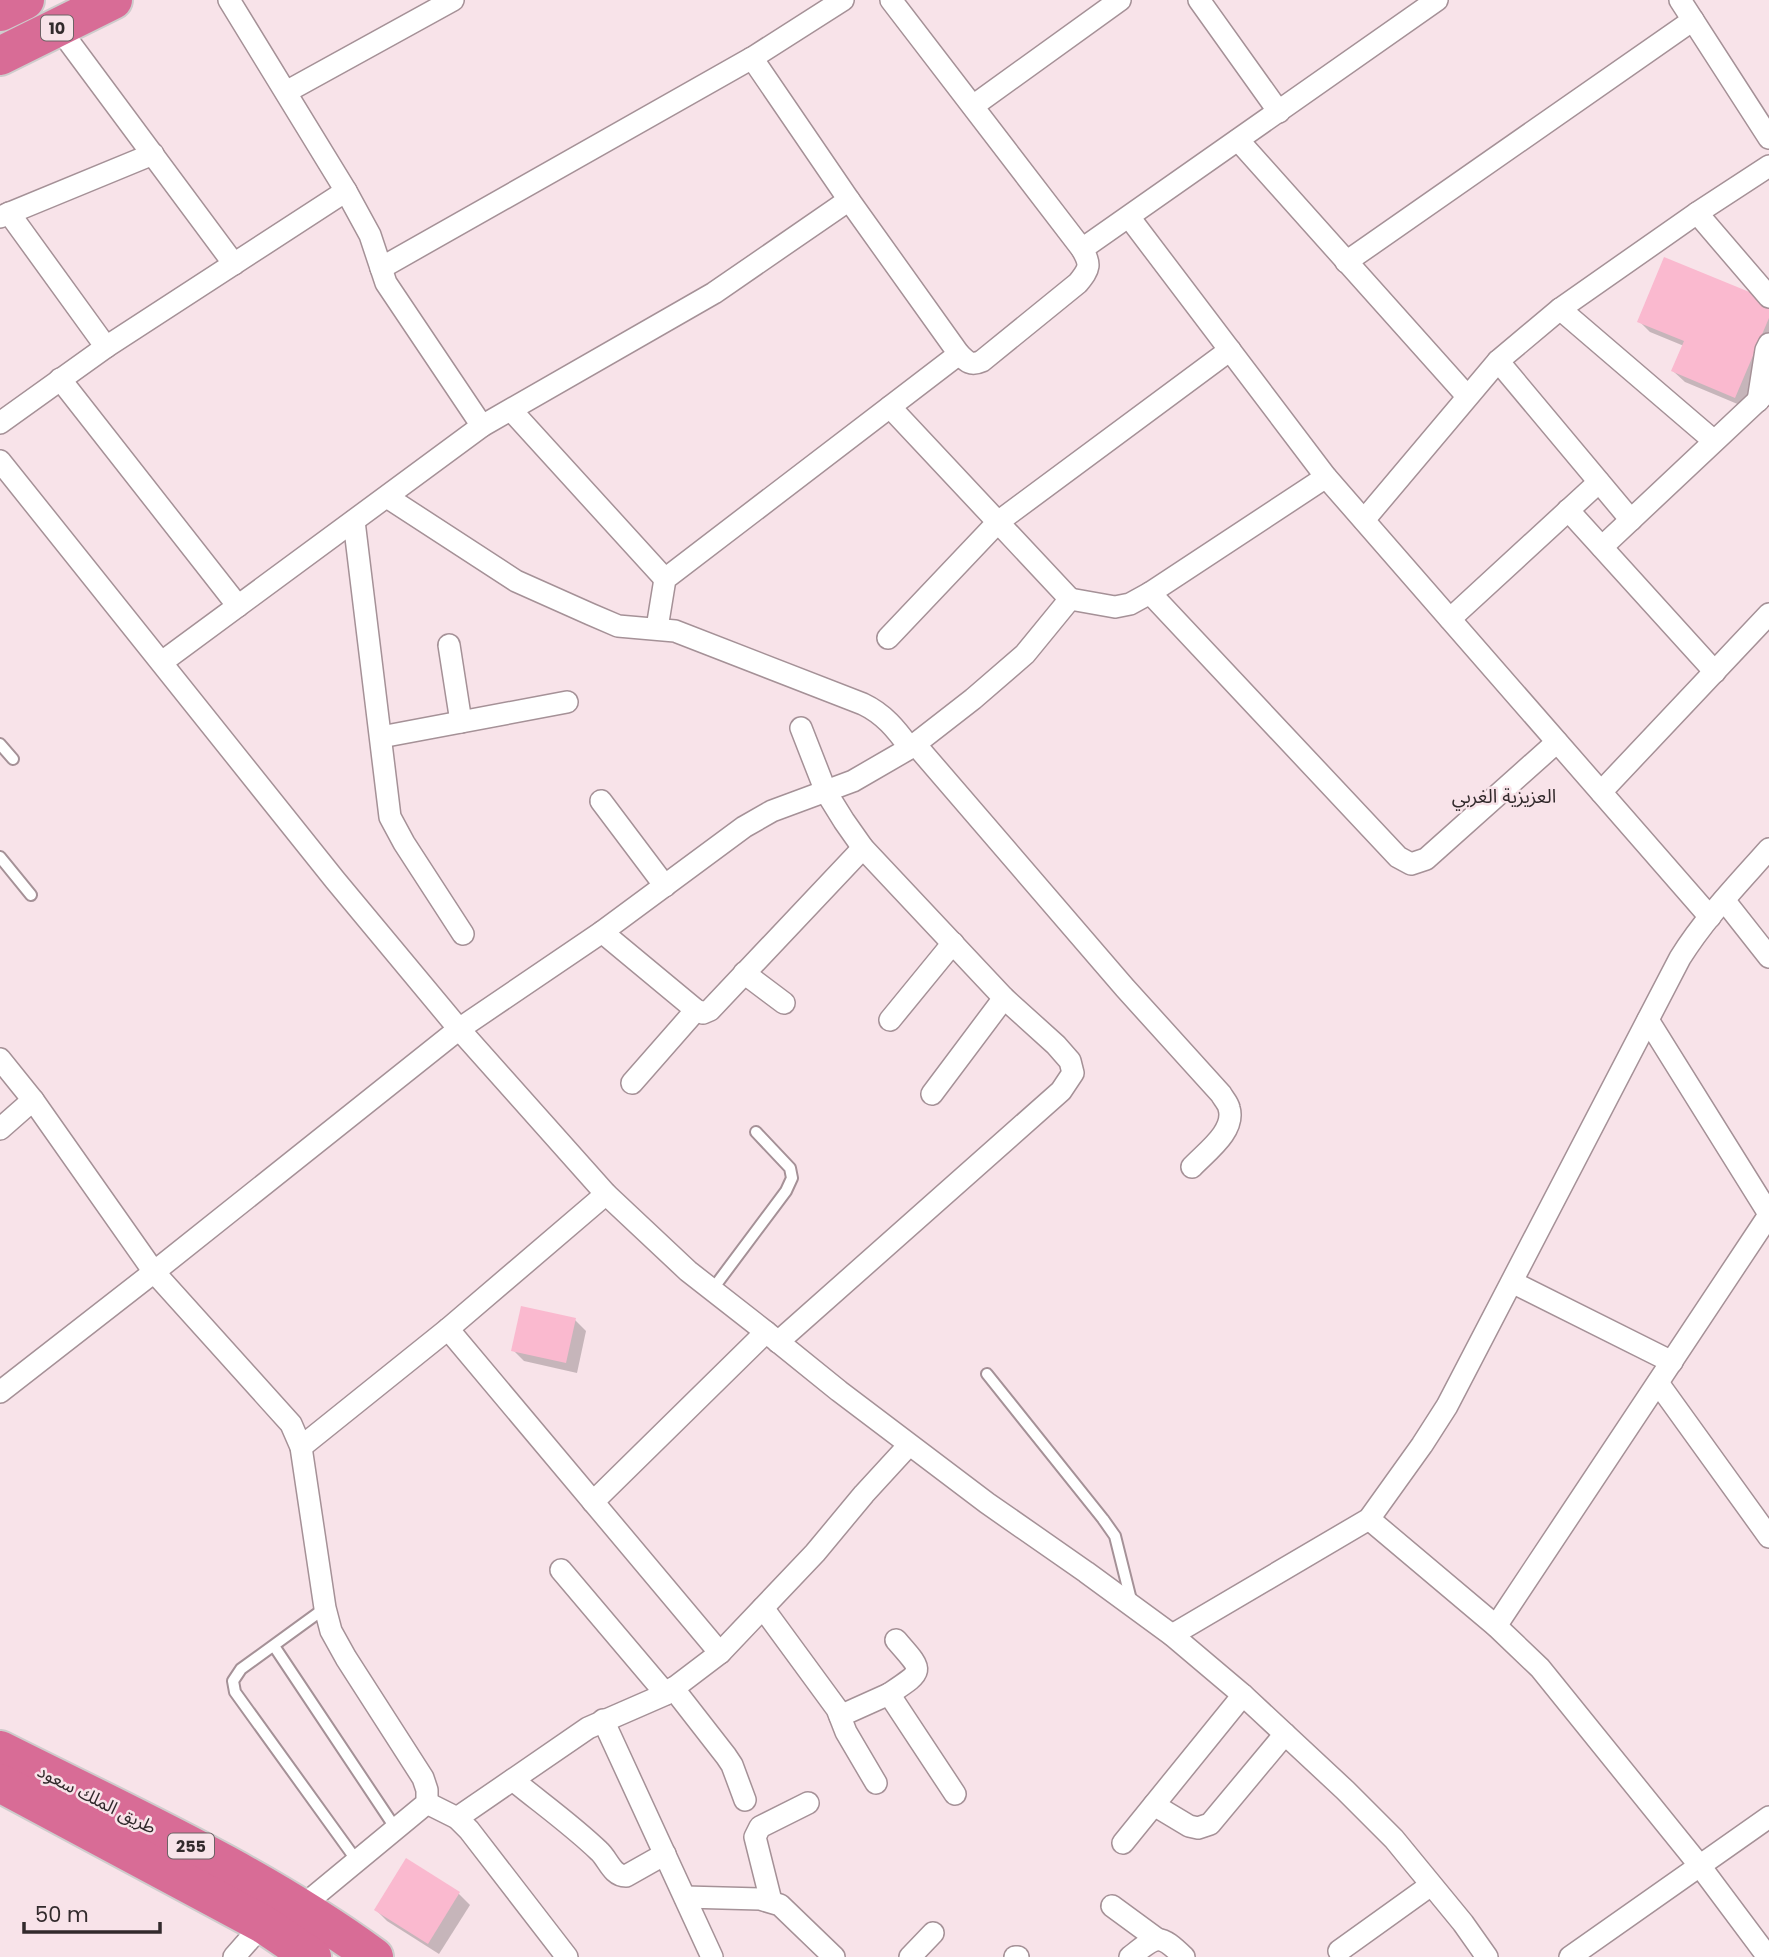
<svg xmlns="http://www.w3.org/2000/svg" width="1769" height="1957" font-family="Poppins,'Noto Sans Arabic',sans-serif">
	<rect width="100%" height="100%" fill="#f8e3e9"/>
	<g fill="#0003">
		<path d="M1769,302v53l-22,53 -62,-26 -12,-11 11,-25 -34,-14 -11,-11z"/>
		<path d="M575,1320l11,11 -9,42 -53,-12 -11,-11z"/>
		<path d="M406,1861l53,33 11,11 -31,49 -52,-33 -11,-11z"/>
	</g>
	<g fill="#fab9cf">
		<path d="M1664,257l105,43v18l-34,80 -64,-27 13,-30 -47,-19z"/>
		<path d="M521,1306l55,12 -10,45 -55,-12z"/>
		<path d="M406,1858l54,34 -32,52 -54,-34z"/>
	</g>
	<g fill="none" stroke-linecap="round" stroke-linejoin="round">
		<defs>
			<g id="lane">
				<path d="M0,744l13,15"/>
				<path d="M0,857l31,38"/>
				<path d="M712,1290l74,-99 6,-13 -2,-10 -34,-36"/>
				<path d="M987,1374l116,145 12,17 17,68"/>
				<path d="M325,1608l-84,61 -8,12 2,11 122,169"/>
				<path d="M274,1646l122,183"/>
			</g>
			<g id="street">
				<path d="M229,0l117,191 24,44 16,48 96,143"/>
				<path d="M891,0l191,249 355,-249"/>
				<path d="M1199,0l80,112"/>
				<path d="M1680,0l89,138"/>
				<path d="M58,27l176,237"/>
				<path d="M286,92l167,-92"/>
				<path d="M973,106l147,-106"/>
				<path d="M1238,140l229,256"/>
				<path d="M9,213l97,134"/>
				<path d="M1697,213l72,84"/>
				<path d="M0,217l153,-63"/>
				<path d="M1129,217l197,260 384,440"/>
				<path d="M1346,262l347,-242"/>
				<path d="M381,268l371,-210 91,-58"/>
				<path d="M1560,309l154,132"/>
				<path d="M959,354c8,8 12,12 23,7l96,-78c12,-15 13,-18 4,-34"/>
				<path d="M1498,361l133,159"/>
				<path d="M60,379l178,227"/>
				<path d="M1758,401l8,-51 3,-6"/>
				<path d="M511,410l154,169"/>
				<path d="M0,423l106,-76 240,-156"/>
				<path d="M0,461l335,419 124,149 147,165 82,77 78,61 73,59 148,112 99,69 86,63 71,60 102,95 49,49 69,84 24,34"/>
				<path d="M387,497l129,84 74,33 28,12 57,5 188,73c21,10 33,25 47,44"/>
				<path d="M1568,510l147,162"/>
				<path d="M1364,520l134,-159 62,-52 137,-96 72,-47"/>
				<path d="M354,521l36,296 14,26 59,91"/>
				<path d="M1602,547l167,-157"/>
				<path d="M1150,593l248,264 13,7 15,-5 131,-117"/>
				<path d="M1070,599l45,8 15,-3 20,-11 176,-116"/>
				<path d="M1450,619l149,-137"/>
				<path d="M657,628l8,-49 294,-225 -110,-154 -97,-142"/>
				<path d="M888,638l110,-116 232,-172"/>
				<path d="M449,645l12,77"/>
				<path d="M162,662l320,-236 232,-133 135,-93"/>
				<path d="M381,737l186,-35"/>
				<path d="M915,744l210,244 96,106c2,4 7,9 8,14 7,23 -23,44 -37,59"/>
				<path d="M1601,792l168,-178"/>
				<path d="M601,801l64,85"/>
				<path d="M1724,900l45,57"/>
				<path d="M602,932l94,78 7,3 7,-3 153,-162"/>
				<path d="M744,973l40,30"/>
				<path d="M890,1020l63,-77"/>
				<path d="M1648,1020l121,194"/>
				<path d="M0,1059l33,41 121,172 137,152 10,23 24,161 6,23 15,27 77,120 4,12v13l-127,105"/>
				<path d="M632,1083l64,-73"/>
				<path d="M932,1094l72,-96"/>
				<path d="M0,1129l33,-29"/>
				<path d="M1512,1282l160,80"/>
				<path d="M448,1329l272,324"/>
				<path d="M778,1342l283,-251 12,-18 -3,-12 -14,-16 -52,-47 -141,-150 -19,-27 -18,-29 -25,-64"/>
				<path d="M1658,1383l111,154"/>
				<path d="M0,1392l154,-120 305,-243 143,-97 142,-105 28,-16 81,-30 57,-33 63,-49 52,-45 45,-55 -180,-192"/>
				<path d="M301,1447l147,-118 158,-135"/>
				<path d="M593,1502l173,-170"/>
				<path d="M1369,1519l127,107 44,42 160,198 68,91"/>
				<path d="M561,1570l105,124"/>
				<path d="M763,1608l74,101 9,23 30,51"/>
				<path d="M1496,1626l273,-411"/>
				<path d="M1172,1635l197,-116 53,-74 25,-39 233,-448c25,-40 58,-74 89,-109"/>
				<path d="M673,1688l53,68 6,9 13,35"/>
				<path d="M889,1694c36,-24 35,-22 7,-54"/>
				<path d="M840,1716l49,-22 66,100"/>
				<path d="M603,1720l109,237"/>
				<path d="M513,1780c28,23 59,45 86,71 9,8 13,25 27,25l39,-22"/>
				<path d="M427,1803l30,15 12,12 98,127"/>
				<path d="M1154,1805l35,21 9,2 12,-4 75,-90"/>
				<path d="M457,1818l131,-90 78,-34 54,-41 95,-100 49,-59 45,-49"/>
				<path d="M1123,1843l120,-148"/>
				<path d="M685,1897l75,2 20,6 54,52"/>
				<path d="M771,1901l-16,-64 5,-10 48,-24"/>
				<path d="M1112,1906l45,33"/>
				<path d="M1339,1951l92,-66"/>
				<path d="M234,1957l29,-33"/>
				<path d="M910,1957l23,-24"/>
				<path d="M1015,1957h3"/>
				<path d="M1130,1957c27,-21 28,-25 54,0"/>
				<path d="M1570,1957l199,-140"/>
			</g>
			<g id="highway">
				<path d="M0,12l25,-12"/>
				<path d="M0,56l113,-56"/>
				<path d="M0,1750c127,64 259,123 374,207"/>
				<path d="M0,1783l263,141 49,33"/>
			</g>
		</defs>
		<use href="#lane" stroke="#a59197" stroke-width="14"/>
		<use href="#street" stroke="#a59197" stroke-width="24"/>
		<use href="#highway" stroke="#cecccc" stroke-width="42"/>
		<use href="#lane" stroke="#fff" stroke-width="10"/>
		<use href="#street" stroke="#fff" stroke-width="21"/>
		<use href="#highway" stroke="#d86c96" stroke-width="38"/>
	</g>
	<g text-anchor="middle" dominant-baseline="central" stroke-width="5" stroke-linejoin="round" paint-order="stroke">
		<g fill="#f8e3e9" stroke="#6d6265" stroke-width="2">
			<rect x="41" y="15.5" width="32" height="25" rx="5"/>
			<rect x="168" y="1833.5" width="46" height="25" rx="5"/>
		</g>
		<g font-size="16" font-weight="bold" fill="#322a2c">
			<text x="57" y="28">10</text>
			<text x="191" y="1846">255</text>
		</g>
		<g font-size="18" fill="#322a2c" stroke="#f8e3e9">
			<text transform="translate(97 1799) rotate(27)">طريق الملك سعود</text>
		</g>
		<g font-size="19" fill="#322a2c" stroke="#f8e3e9">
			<text x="1504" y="796">العزيزية الغربي</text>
		</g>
	</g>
	<path d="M24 1922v10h136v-10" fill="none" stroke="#322a2c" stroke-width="3.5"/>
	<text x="35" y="1922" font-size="21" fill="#322a2c" stroke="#f8e3e9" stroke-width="5" paint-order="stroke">50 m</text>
</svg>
